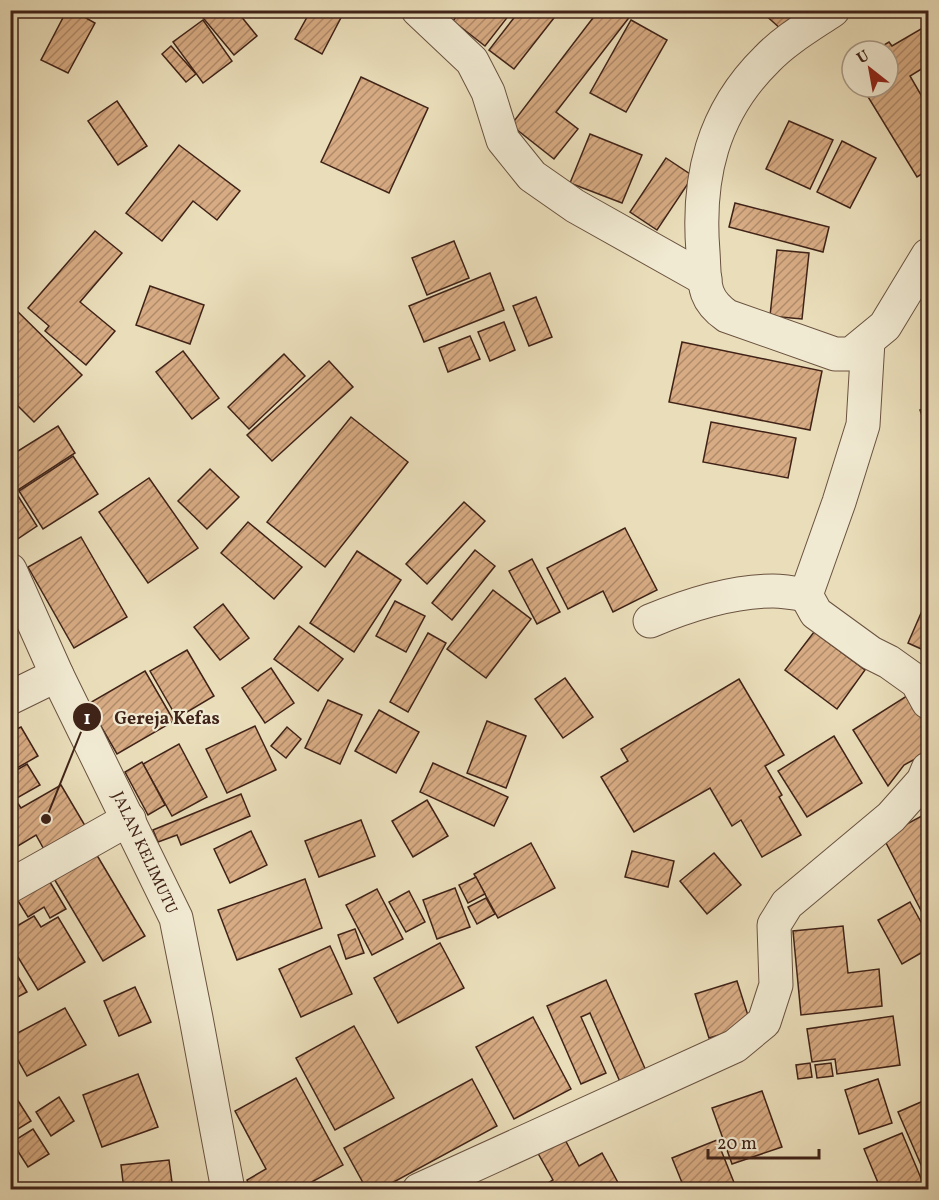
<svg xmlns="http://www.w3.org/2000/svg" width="939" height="1200" font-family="Vollkorn,serif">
	<defs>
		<pattern id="building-hatch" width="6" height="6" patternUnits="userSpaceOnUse" patternTransform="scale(1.5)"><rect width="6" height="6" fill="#d7ab83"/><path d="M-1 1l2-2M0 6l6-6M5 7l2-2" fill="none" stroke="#b08b6a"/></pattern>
	</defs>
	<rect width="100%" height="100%" fill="#eadeba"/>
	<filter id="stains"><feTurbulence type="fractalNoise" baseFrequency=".00333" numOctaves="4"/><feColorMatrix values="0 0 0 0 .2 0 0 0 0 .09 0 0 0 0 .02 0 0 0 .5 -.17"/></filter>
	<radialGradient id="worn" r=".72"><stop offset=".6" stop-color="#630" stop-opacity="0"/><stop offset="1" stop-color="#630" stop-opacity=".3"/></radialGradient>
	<g fill="url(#building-hatch)" stroke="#402318" stroke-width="1.5">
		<path d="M67,10h5l23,13 -27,50 -27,-13z"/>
		<path d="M201,10h35l21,26 -23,19 -35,-42z"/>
		<path d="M311,10h34l-23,44 -27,-15z"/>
		<path d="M461,10h52l-28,36 -32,-25z"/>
		<path d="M520,10h32l5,4 -43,55 -25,-19z"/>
		<path d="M599,10h27l5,5 -75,97 22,17 -24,30 -43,-34z"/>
		<path d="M763,10h37l-18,20 -20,-18z"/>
		<path d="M203,20l29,41 -29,22 -30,-41z"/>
		<path d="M631,20l36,20 -41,72 -36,-19z"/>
		<path d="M926,26l2,4v35l-18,11 18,31v63l-11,7 -55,-90h26v-36h-14l15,-9 3,4z"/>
		<path d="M171,46l25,28 -10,8 -24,-28z"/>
		<path d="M361,77l67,31 -39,85 -68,-31z"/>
		<path d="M117,101l30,45 -29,19 -30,-44z"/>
		<path d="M789,121l44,19 -23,49 -44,-20z"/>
		<path d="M590,134l52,21 -20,48 -52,-20z"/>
		<path d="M842,141l34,17 -26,50 -33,-16z"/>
		<path d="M179,145l61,46 -23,29 -24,-19 -31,40 -36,-28z"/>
		<path d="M666,158l27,18 -36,54 -27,-18z"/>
		<path d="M735,203l94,24 -6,25 -94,-25z"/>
		<path d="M95,231l27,22 -42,49 35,29 -29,34 -41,-34 4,-5 -21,-18z"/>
		<path d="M454,241l15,37 -42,17 -15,-37z"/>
		<path d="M777,250l32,3 -7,66 -32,-3z"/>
		<path d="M490,273l14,37 -80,32 -15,-36z"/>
		<path d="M150,286l54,19 -14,39 -54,-19z"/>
		<path d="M536,297l16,40 -23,9 -16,-40z"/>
		<path d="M10,304l72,71 -48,47 -24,-24z"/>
		<path d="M504,322l11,28 -25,11 -12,-29z"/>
		<path d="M470,336l10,23 -32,13 -9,-24z"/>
		<path d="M682,342l140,29 -12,59 -141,-28z"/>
		<path d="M183,351l36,47 -27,21 -36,-47z"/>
		<path d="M284,354l21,22 -56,53 -21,-22z"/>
		<path d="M329,361l24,26 -81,74 -25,-26z"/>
		<path d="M928,407v26l-8,-23z"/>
		<path d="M351,417l57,45 -83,105 -58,-45z"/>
		<path d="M711,422l85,16 -8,40 -85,-16z"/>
		<path d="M58,426l17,27 -60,39 -5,-7v-29z"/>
		<path d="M73,456l25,38 -55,35 -24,-38z"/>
		<path d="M210,469l29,28 -32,32 -29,-28z"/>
		<path d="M149,478l49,70 -50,35 -49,-71z"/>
		<path d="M18,496l19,30 -27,18v-43z"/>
		<path d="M464,502l21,19 -58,63 -21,-20z"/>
		<path d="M248,522l54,45 -28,32 -53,-46z"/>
		<path d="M625,528l32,62 -44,22 -10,-21 -35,18 -21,-41z"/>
		<path d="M81,537l46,80 -53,31 -46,-81z"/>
		<path d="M475,550l20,16 -43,54 -20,-17z"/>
		<path d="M357,551l44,29 -47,72 -44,-29z"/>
		<path d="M532,559l28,53 -23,12 -28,-53z"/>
		<path d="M493,590l38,29 -45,59 -39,-29z"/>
		<path d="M928,597v55l-20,-9z"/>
		<path d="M395,601l30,15 -19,36 -30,-16z"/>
		<path d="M223,604l26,34 -29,22 -26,-33z"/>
		<path d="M299,626l44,33 -25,32 -44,-32z"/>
		<path d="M814,632l51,38 -28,39 -52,-39z"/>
		<path d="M428,633l18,10 -38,69 -18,-10z"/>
		<path d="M187,650l27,46 -37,22 -27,-47z"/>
		<path d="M271,668l23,35 -29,20 -23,-35z"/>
		<path d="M145,671l29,50 -57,33 -29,-50z"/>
		<path d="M565,678l28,39 -30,21 -28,-39z"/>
		<path d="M739,679l45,76 -19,11 17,29 -3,2 22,38 -39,22 -21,-37 -9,6 -22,-38 -76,44 -33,-55 27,-16 -7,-12z"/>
		<path d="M913,692l15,31v29l-24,13 -16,21 -35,-56z"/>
		<path d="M328,700l34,15 -22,49 -35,-16z"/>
		<path d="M379,710l40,22 -23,41 -41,-22z"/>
		<path d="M487,721l39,15 -20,52 -39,-15z"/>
		<path d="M255,726l21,44 -49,23 -21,-44z"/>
		<path d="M21,727l17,29 -28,16v-40z"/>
		<path d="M287,727l14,12 -15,19 -15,-12z"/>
		<path d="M834,736l28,47 -55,34 -29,-46z"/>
		<path d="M179,744l28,53 -35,19 -29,-52z"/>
		<path d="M142,762l23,43 -17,10 -23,-43z"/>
		<path d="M433,763l75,34 -14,29 -74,-34z"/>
		<path d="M27,764l13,21 -23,13 -7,-12v-12z"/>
		<path d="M61,785l26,44 -41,24 -10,-18 -18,11 -8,-14v-34l3,-2 8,12z"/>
		<path d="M241,794l9,22 -69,29 -4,-10 -19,7 -5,-12z"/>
		<path d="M427,800l21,36 -35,21 -21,-36z"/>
		<path d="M927,813l1,3v108l-45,-87z"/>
		<path d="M361,820l14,36 -56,21 -14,-36z"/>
		<path d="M251,831l16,34 -37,18 -16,-34z"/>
		<path d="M531,843l24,45 -57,30 -24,-44z"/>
		<path d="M632,851l42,10 -6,26 -43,-10z"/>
		<path d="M95,852l50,84 -42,25 -50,-84z"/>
		<path d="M714,853l27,32 -34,29 -27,-33z"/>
		<path d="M47,877l19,32 -16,9 -6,-11 -16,10 -13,-21z"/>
		<path d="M476,877l9,17 -17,9 -9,-18z"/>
		<path d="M305,879l17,49 -85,32 -19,-50z"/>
		<path d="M455,888l15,39 -33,12 -14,-39z"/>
		<path d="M377,889l26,50 -31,16 -26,-50z"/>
		<path d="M409,891l16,31 -19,10 -17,-30z"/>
		<path d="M486,898l9,16 -18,10 -9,-17z"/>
		<path d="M910,902l18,33v14l-26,15 -24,-44z"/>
		<path d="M34,916l7,11 17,-10 27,45 -47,28 -28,-46v-14z"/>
		<path d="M843,926l5,47 31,-4 3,37 -81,9 -8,-84z"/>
		<path d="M355,929l9,24 -18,6 -8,-24z"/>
		<path d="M440,943l24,45 -66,35 -24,-45z"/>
		<path d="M330,946l22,48 -51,23 -22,-48z"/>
		<path d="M10,963l17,29 -17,9z"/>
		<path d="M606,980l41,93 -26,11 -31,-71 -9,4 25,56 -25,11 -34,-78z"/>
		<path d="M737,981l14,44 -42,13 -14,-44z"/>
		<path d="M135,987l16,35 -32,14 -15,-35z"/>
		<path d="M65,1008l21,37 -59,31 -17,-30v-9z"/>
		<path d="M893,1016l7,49 -63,9 -2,-15 -23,3 -5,-33z"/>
		<path d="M533,1017l38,72 -57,30 -38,-72z"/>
		<path d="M354,1026l40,72 -59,32 -39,-72z"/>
		<path d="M810,1063l2,14 -14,2 -2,-14z"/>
		<path d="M831,1063l2,13 -16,2 -2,-13z"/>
		<path d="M138,1074l20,53 -56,20 -19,-52z"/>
		<path d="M296,1078l47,87 -46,25h-45l-5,-10 19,-11 -31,-58z"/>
		<path d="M472,1079l25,47 -118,64h-12l-23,-42z"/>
		<path d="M878,1079l14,44 -33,11 -14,-44z"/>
		<path d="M762,1091l20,56 -50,17 -20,-56z"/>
		<path d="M15,1096l16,25 -21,13v-35z"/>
		<path d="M59,1097l15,24 -23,15 -15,-24z"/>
		<path d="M928,1099v82l-30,-69z"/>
		<path d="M33,1129l16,25 -21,13 -16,-25z"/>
		<path d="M902,1133l21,50 -16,7h-26l-17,-41z"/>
		<path d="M562,1134l17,32 23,-13 20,37h-70l-4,-7 5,-3 -18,-32z"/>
		<path d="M717,1140l20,50h-52l-13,-32z"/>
		<path d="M169,1160l4,30h-49l-3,-25z"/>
	</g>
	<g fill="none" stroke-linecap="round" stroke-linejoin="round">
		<defs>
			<g id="minor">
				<path d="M418,10l54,51 16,31 15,48 29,36 43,30 130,73"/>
				<path d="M833,10c-22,15 -48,30 -66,49 -55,54 -70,119 -64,193 2,29 -2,46 24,64l108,38h16l34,-28 43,-71"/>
				<path d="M868,341l-5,84 -24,77 -33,93 10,18 55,40 18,9 28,20 11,20"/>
				<path d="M650,621c38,-16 81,-30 123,-30 11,0 22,2 33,4"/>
				<path d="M10,698l47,-23"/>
				<path d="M10,886l119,-67"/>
				<path d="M419,1190l316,-144 29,-24 12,-37 -2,-60 13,-21 104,-87 32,-36 5,-12"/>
			</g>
			<path id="tertiary" d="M10,570l47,105 119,243 20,100 32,172"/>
		</defs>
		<use href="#minor" stroke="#6a5240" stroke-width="35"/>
		<use href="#tertiary" stroke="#6a5240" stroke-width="35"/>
		<use href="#minor" stroke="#f1ead2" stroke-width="33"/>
		<use href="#tertiary" stroke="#f1ead2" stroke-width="33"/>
	</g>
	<g text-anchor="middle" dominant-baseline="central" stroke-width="4.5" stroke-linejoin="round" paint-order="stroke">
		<g font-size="16" fill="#402318" stroke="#f1ead2">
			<text transform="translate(144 853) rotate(65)">JALAN KELIMUTU</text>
		</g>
	</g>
	<path fill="none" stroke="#402318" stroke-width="2" d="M46 819L87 717"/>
	<g fill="#402318" stroke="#f1ead2" stroke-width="2">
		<circle cx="46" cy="819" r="6"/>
		<circle cx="87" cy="717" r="15"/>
	</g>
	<g font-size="18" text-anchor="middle" font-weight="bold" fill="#fff">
		<text x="87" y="724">1</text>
	</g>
	<g font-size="18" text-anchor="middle" font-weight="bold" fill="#402318" stroke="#f1ead2" stroke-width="4.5" stroke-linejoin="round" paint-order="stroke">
		<text x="167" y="724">Gereja Kefas</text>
	</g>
	<rect width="939" height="1200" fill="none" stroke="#eadeba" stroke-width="36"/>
	<rect x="12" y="12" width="915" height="1176" fill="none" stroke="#402318" stroke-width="3"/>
	<rect x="18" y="18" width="903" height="1164" fill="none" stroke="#402318" stroke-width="1.5"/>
	<g transform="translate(870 69) rotate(329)"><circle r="28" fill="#f1ead2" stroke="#aa9a88" stroke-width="1.5"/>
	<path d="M0-4.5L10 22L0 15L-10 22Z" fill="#8f2418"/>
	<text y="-9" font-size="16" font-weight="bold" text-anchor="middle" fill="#402318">U</text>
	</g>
	<path d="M708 1149v9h111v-9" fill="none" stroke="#402318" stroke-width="3"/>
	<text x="717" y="1149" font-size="18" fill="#402318" stroke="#f1ead2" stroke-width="4.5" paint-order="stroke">20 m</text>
	<rect width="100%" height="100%" filter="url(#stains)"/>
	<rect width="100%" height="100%" fill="url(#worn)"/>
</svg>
